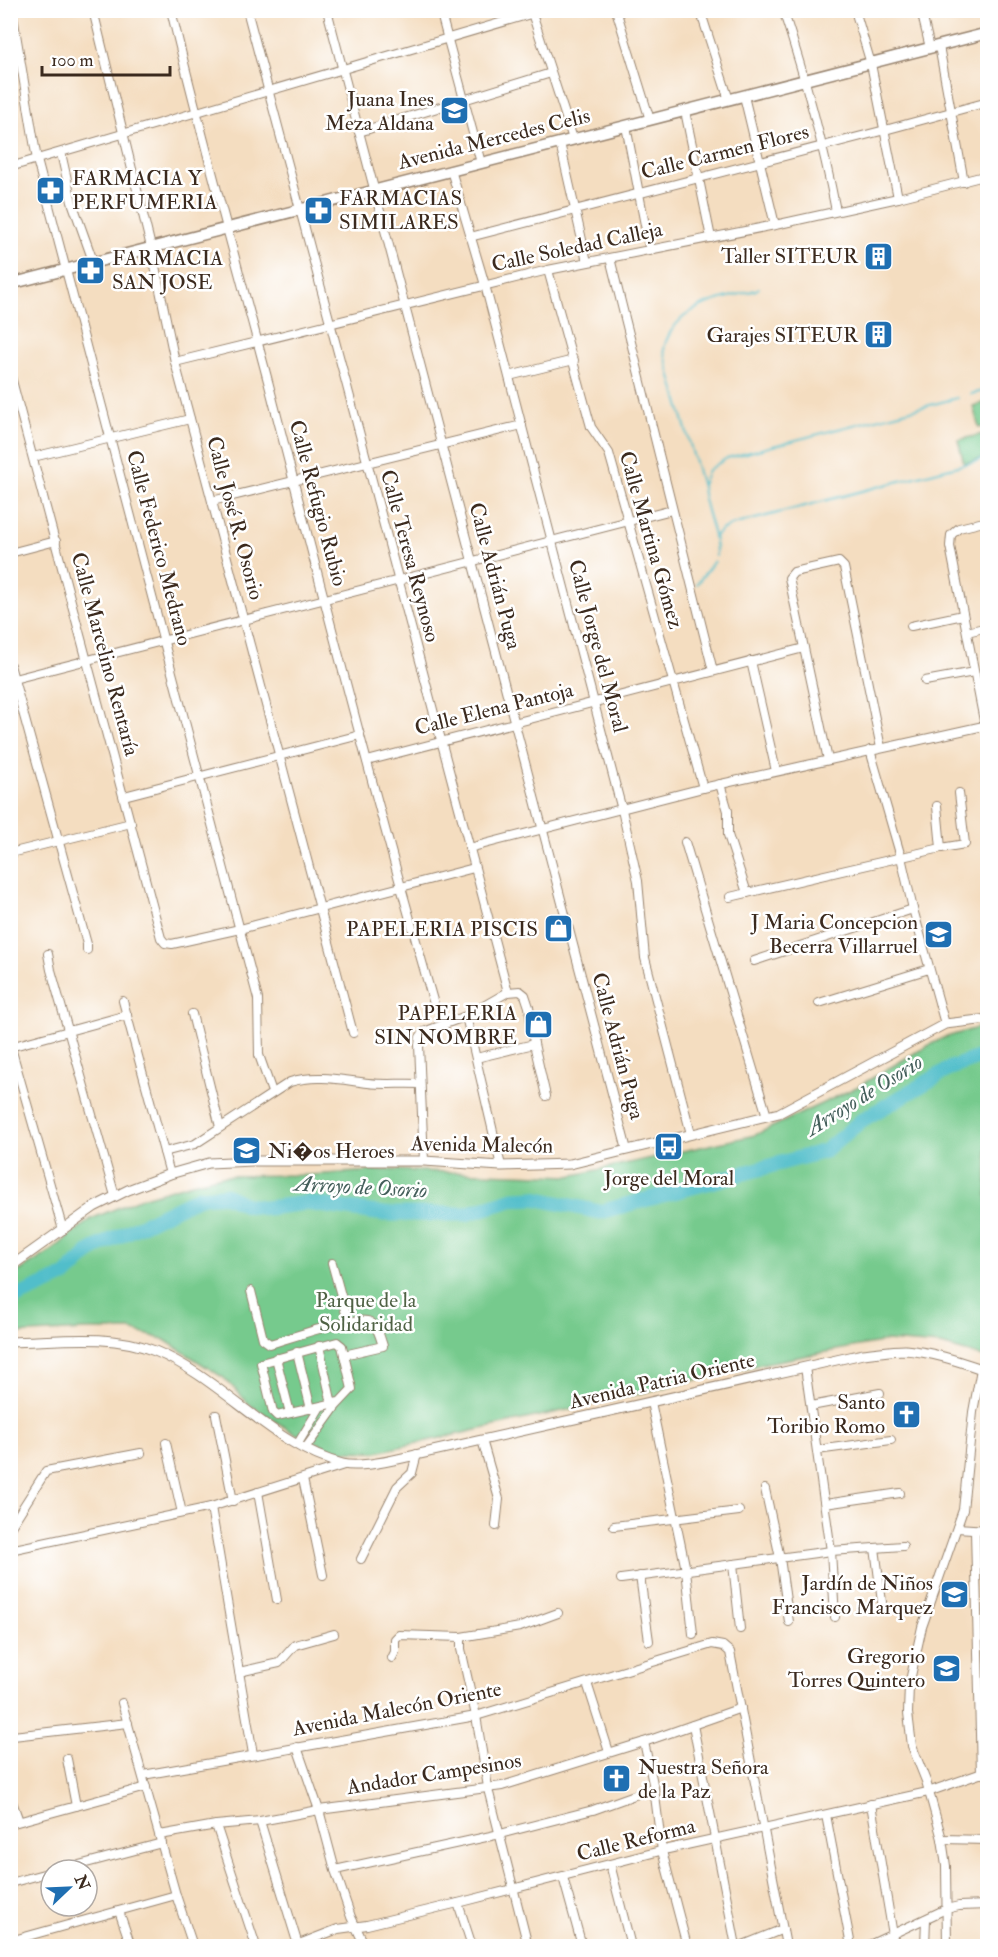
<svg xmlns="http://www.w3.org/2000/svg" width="998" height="1957" font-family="'IM FELL Double Pica',serif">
	<rect width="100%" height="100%" fill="#fff"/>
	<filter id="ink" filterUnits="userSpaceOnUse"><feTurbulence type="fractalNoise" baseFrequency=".0167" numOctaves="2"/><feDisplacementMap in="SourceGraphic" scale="12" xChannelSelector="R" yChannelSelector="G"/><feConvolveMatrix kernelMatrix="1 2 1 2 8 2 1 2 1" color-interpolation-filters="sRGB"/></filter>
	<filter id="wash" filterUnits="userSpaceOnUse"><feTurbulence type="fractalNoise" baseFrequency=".008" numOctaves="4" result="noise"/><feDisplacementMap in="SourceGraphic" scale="24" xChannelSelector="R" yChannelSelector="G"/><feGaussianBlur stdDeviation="1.35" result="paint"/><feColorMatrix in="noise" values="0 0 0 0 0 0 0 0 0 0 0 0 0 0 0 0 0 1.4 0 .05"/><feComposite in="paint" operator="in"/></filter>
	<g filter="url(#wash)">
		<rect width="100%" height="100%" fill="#f4ddc0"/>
		<g fill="#76ca8d" stroke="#587a56" stroke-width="1.5">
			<path d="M987,402v24l-8,2 -6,-22z"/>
			<path d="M987,433v24l-23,6 -6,-23z"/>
			<path d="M987,1025v333l-46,-13 -55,-4 -120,22 -149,36 -240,53 -40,-1 -43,-18 -44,-28 -26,-27 -61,-39 -33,-9h-45l-72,4 -3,-3v-54l40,-25 41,-33 50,-21 51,-15 30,-7 87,-1 81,-5 180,6 185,-41 102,-48 61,-36 25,-13z"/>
		</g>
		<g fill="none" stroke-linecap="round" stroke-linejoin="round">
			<g stroke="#51beca" stroke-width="2">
				<path d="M971,394l17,-4"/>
				<path d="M702,485l6,-15 19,-12 230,-60"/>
				<path d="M713,538l8,-8 11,-5 256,-67"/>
				<path d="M716,556c1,-23 -12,-46 -14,-69l-38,-136c0,-7 3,-12 6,-18 18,-31 54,-34 86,-43l3,-2"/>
				<path d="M697,584l17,-23"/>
			</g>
			<path stroke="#51beca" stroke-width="15" d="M10,1300l56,-25 27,-26 106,-52 26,-2 21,10 21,3 39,-5 78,11h82l48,-15 20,-1 66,14 225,-61 37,-31 89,-52 37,-14"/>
		</g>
	</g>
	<g filter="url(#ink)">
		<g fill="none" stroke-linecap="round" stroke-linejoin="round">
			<defs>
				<g id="minor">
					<path d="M12,10l25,150 221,839 1,56 13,37"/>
					<path d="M93,10l58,237 24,115 178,671"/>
					<path d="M171,10c30,126 65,250 98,375 53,207 106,414 165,619"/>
					<path d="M247,10l261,982"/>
					<path d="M327,10l300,1140"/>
					<path d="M440,10l41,153"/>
					<path d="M531,10l42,129"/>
					<path d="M616,10l34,110"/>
					<path d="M700,10l29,90"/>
					<path d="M783,10c22,67 40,133 53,201"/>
					<path d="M855,10l16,54 27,134"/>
					<path d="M921,10l9,38"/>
					<path d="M939,46l25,136"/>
					<path d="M744,96l31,129"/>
					<path d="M685,111l26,127"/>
					<path d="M626,126l24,125"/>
					<path d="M359,132l192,-59"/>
					<path d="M560,143l27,119"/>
					<path d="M61,153l11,49 21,59"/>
					<path d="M10,167l534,-157"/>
					<path d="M451,170l34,115 137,525 16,71 7,77 46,176"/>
					<path d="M470,237l415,-107 103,-28"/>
					<path d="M610,258l103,413"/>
					<path d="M548,270l43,157 18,26 94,335"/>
					<path d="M175,362l373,-92 227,-45 123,-27 90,-23"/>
					<path d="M10,373l151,565 4,5 7,1 68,-15 234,-61"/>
					<path d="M509,376l65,-16"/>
					<path d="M33,457l157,-38"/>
					<path d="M212,501l310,-76"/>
					<path d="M10,553l46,-12"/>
					<path d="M911,626l52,-11"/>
					<path d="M967,632l21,-5"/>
					<path d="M751,661l25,110"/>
					<path d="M10,665l77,279v6"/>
					<path d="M10,680l662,-170"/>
					<path d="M925,681l49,-9"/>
					<path d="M977,686l11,-2"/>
					<path d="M985,726l-35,-180 1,-11 8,-7 29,-7"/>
					<path d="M870,750l31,107 12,52 32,115"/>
					<path d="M828,760l-39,-182 5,-6 45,-10 5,5 37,181"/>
					<path d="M367,761l437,-113"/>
					<path d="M720,784l8,27v24l19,58"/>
					<path d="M124,796l236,-61"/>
					<path d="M685,842l82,274"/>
					<path d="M469,848l234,-60 285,-63"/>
					<path d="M941,848l24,-4 -6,-51"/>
					<path d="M10,853l121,-30"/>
					<path d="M730,897l211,-49 -4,-42"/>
					<path d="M48,954l3,16 64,226"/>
					<path d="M754,961l159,-52"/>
					<path d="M123,1001l47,173"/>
					<path d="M819,1003l110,-34"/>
					<path d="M192,1014l28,113"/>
					<path d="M466,1016l35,150"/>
					<path d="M10,1044l53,186"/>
					<path d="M10,1047l117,-32"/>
					<path d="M476,1058l58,-14"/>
					<path d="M164,1152l31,-8 95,-62c26,-8 52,-2 78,1 17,2 34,0 51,1"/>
					<path d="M424,1161l-5,-116 1,-8 4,-5 42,-16 42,-24 12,-1 5,4 4,12 5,37 12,52"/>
					<path d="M332,1263l16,58"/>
					<path d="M251,1291l12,48 7,5c18,-5 86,-30 100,-22 8,5 10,15 13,24l-39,9"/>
					<path d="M319,1346l13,58"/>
					<path d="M297,1352l14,57"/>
					<path d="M276,1358l14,55"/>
					<path d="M805,1367l26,184 4,66"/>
					<path d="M651,1402l35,168 7,64"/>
					<path d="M811,1406l69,-13"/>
					<path d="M216,1415l17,86"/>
					<path d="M482,1440l17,59 -3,27"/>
					<path d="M166,1443l16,70"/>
					<path d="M297,1445l23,-38"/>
					<path d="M305,1449l31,-43 16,-17 -10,-43 -5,-4 -76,21 12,49 4,4 62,-14"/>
					<path d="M817,1450l74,-10"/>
					<path d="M303,1479l20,96"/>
					<path d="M765,1489l15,69 9,64"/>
					<path d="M258,1492l19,108"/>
					<path d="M825,1504l75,-11"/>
					<path d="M211,1507l42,247"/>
					<path d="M614,1526l125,-15"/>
					<path d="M10,1528l36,-57 95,-18"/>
					<path d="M957,1528l31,2"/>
					<path d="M975,1531l6,243"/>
					<path d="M875,1548l8,62"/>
					<path d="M10,1550l201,-43 133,-42"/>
					<path d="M361,1559l36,-72 15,-14 5,-19"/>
					<path d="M733,1564l7,65"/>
					<path d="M640,1576l9,65"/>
					<path d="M621,1579l210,-28 72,-5"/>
					<path d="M461,1637v12l15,67 13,77 39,153"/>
					<path d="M392,1658l3,-6v-13l4,-4 62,2 59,-10 38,-14"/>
					<path d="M239,1672l40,-9 16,-18 39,-11"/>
					<path d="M587,1683l22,69"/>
					<path d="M122,1703l54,192 17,51"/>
					<path d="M693,1725l43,221"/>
					<path d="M13,1736l115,-13"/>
					<path d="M644,1742l10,46 8,63 25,95"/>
					<path d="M297,1747l22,63 16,60 16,47 14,29"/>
					<path d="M67,1759l9,47"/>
					<path d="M143,1775l333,-59 236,-72 11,2 7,6 56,294"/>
					<path d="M10,1796l9,25"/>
					<path d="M871,1804l22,131"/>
					<path d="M826,1815l25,131"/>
					<path d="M260,1821l38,124"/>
					<path d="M10,1824l136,-37"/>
					<path d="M216,1825l40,121"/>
					<path d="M160,1835l56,-10 44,-4 59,-11 183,-24 142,-44 97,-34"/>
					<path d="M942,1839l46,1"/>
					<path d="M610,1864l21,82"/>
					<path d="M60,1870l102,-27"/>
					<path d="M335,1870l165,-36 93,-24 61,-22"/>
					<path d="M563,1877l19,69"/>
					<path d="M10,1883l41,-11"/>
					<path d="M458,1903l14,43"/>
					<path d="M119,1911l12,35"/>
					<path d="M10,1941l166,-46"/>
					<path d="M294,1946l44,-17 29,-4 91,-22 210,-54 260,-57 60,-21"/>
					<path d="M741,1946l42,-17"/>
					<path d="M867,1946l79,-37 13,-3 29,-1"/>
					<path d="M925,1946l1,-27"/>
					<path d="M947,1946l-1,-80 -4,-27 -16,-58 -14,-35 -4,-33 1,-28 13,-58 41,-117 10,-98 8,-43"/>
				</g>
				<g id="tertiary">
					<path d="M10,1267l84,-60 34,-17 42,-16 39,-11 44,-2h171l77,5 69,-2 209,-51 166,-89 43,-5"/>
					<path d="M10,1342c49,-1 100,-9 145,9 67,27 118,96 188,113 22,5 66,-8 90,-13l430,-97c13,-1 28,-4 42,-4 28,2 56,12 83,21"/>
				</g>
				<path id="secondary" d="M10,284l978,-251"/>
			</defs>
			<use href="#minor" stroke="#98846f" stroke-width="10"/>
			<use href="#tertiary" stroke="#98846f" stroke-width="11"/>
			<use href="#secondary" stroke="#98846f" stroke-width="13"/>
			<use href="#minor" stroke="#fff" stroke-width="8"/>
			<use href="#tertiary" stroke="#fff" stroke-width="9"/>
			<use href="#secondary" stroke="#fff" stroke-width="10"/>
		</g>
	</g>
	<defs>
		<symbol id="school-square" viewBox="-11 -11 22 22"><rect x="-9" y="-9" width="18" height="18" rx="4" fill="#1f6fb2" stroke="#fff"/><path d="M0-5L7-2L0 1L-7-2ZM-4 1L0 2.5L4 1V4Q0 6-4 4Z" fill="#fff"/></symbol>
		<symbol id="pharmacy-square" viewBox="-11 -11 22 22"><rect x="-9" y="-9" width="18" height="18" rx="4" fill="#1f6fb2" stroke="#fff"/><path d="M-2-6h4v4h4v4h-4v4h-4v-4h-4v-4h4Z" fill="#fff"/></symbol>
		<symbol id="building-square" viewBox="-11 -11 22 22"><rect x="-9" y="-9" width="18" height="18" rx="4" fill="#1f6fb2" stroke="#fff"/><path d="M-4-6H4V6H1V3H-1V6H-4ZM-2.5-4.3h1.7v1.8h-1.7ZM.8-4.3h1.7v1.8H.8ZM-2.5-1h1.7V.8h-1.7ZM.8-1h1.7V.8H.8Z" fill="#fff"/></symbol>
		<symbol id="shop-square" viewBox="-11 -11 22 22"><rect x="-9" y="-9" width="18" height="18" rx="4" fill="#1f6fb2" stroke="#fff"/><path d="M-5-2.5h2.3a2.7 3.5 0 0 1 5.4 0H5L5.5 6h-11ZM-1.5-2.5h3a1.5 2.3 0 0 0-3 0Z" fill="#fff"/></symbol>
		<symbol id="bus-square" viewBox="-11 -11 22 22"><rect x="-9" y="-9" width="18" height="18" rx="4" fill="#1f6fb2" stroke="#fff"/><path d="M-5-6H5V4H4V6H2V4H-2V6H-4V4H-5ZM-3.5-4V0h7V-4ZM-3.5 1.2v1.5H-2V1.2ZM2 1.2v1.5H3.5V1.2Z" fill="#fff"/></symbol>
		<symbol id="church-square" viewBox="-11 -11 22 22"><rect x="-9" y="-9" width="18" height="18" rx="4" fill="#1f6fb2" stroke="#fff"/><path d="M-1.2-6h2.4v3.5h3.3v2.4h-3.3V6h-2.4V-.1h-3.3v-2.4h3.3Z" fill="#fff"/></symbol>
	</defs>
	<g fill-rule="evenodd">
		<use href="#school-square" x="438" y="94" width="33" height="33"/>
		<use href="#pharmacy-square" x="34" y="174" width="33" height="33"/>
		<use href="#pharmacy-square" x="302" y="194" width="33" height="33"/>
		<use href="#building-square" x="862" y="240" width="33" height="33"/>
		<use href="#pharmacy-square" x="74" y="254" width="33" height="33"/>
		<use href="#building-square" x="862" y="318" width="33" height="33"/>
		<use href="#shop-square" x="542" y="912" width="33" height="33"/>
		<use href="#school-square" x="922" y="918" width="33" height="33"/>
		<use href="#shop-square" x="522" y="1008" width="33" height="33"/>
		<use href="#bus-square" x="652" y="1130" width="33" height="33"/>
		<use href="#school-square" x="230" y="1134" width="33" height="33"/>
		<use href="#church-square" x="890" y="1398" width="33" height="33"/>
		<use href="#school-square" x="938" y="1578" width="33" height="33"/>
		<use href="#school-square" x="930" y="1652" width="33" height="33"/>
		<use href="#church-square" x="600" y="1762" width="33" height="33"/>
	</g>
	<g text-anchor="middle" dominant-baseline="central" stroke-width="5" stroke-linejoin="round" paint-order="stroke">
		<g font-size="21" fill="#3b2a1e" stroke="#fff" text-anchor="end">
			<text x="434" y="99">Juana Ines<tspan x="434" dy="24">Meza Aldana</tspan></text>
			<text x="72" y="178" text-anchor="start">FARMACIA Y<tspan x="72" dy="24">PERFUMERIA</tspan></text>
			<text x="339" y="198" text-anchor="start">FARMACIAS<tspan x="339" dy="24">SIMILARES</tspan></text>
			<text x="858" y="256">Taller SITEUR</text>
			<text x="112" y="258" text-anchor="start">FARMACIA<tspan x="112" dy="24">SAN JOSE</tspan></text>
			<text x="858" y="335">Garajes SITEUR</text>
			<text x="918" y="922">J Maria Concepcion<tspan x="918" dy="24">Becerra Villarruel</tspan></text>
			<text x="538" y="929">PAPELERIA PISCIS</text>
			<text x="517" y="1013">PAPELERIA<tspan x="517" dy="24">SIN NOMBRE</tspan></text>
			<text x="268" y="1151" text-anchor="start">Ni�os Heroes</text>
			<text x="669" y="1178" text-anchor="middle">Jorge del Moral</text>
			<text x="885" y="1402">Santo<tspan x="885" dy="24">Toribio Romo</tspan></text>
			<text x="933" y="1583">Jardín de Niños<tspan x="933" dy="24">Francisco Marquez</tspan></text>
			<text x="925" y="1656">Gregorio<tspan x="925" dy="24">Torres Quintero</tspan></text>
			<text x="638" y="1767" text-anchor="start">Nuestra Señora<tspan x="638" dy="24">de la Paz</tspan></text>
		</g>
		<g font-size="21" fill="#3b2a1e" stroke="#fff">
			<text transform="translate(494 139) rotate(-14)">Avenida Mercedes Celis</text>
			<text transform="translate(725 152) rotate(-14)">Calle Carmen Flores</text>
			<text transform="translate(577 247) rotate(-12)">Calle Soledad Calleja</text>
			<text transform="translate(318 503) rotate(75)">Calle Refugio Rubio</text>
			<text transform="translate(235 518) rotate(75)">Calle José R. Osorio</text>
			<text transform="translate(651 540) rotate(74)">Calle Martina Gómez</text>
			<text transform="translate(159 548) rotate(75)">Calle Federico Medrano</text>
			<text transform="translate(410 556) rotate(75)">Calle Teresa Reynoso</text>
			<text transform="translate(495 576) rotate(75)">Calle Adrián Puga</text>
			<text transform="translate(598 646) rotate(75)">Calle Jorge del Moral</text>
			<text transform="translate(105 654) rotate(75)">Calle Marcelino Rentaría</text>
			<text transform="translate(494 709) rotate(-14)">Calle Elena Pantoja</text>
			<text transform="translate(618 1046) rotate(75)">Calle Adrián Puga</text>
			<text transform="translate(482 1145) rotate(1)">Avenida Malecón</text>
			<text transform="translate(662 1381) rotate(-13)">Avenida Patria Oriente</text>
			<text transform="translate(397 1709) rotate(-11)">Avenida Malecón Oriente</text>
			<text transform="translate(434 1774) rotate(-9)">Andador Campesinos</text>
			<text transform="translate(636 1840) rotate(-14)">Calle Reforma</text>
		</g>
		<g font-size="21" fill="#506245" stroke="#fff">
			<text x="366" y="1300">Parque de la<tspan x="366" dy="24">Solidaridad</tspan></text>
		</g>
		<g font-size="22" font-style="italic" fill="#435e5a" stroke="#fff">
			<text transform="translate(864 1095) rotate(-32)">Arroyo de Osorio</text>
			<text transform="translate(361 1187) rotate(3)">Arroyo de Osorio</text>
		</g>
	</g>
	<rect width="998" height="1957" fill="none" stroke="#fff" stroke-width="36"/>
	<g transform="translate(69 1888) rotate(67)"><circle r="28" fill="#ffffff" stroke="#b1aaa5" stroke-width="1.5"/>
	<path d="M0-4.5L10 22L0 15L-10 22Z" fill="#1f6fb2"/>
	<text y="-9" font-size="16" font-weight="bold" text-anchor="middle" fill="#3b2a1e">N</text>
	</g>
	<path d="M42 66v9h128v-9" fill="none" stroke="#3b2a1e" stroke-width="3"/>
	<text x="51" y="66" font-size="18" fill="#3b2a1e" stroke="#ffffff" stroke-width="4.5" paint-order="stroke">100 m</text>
</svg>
